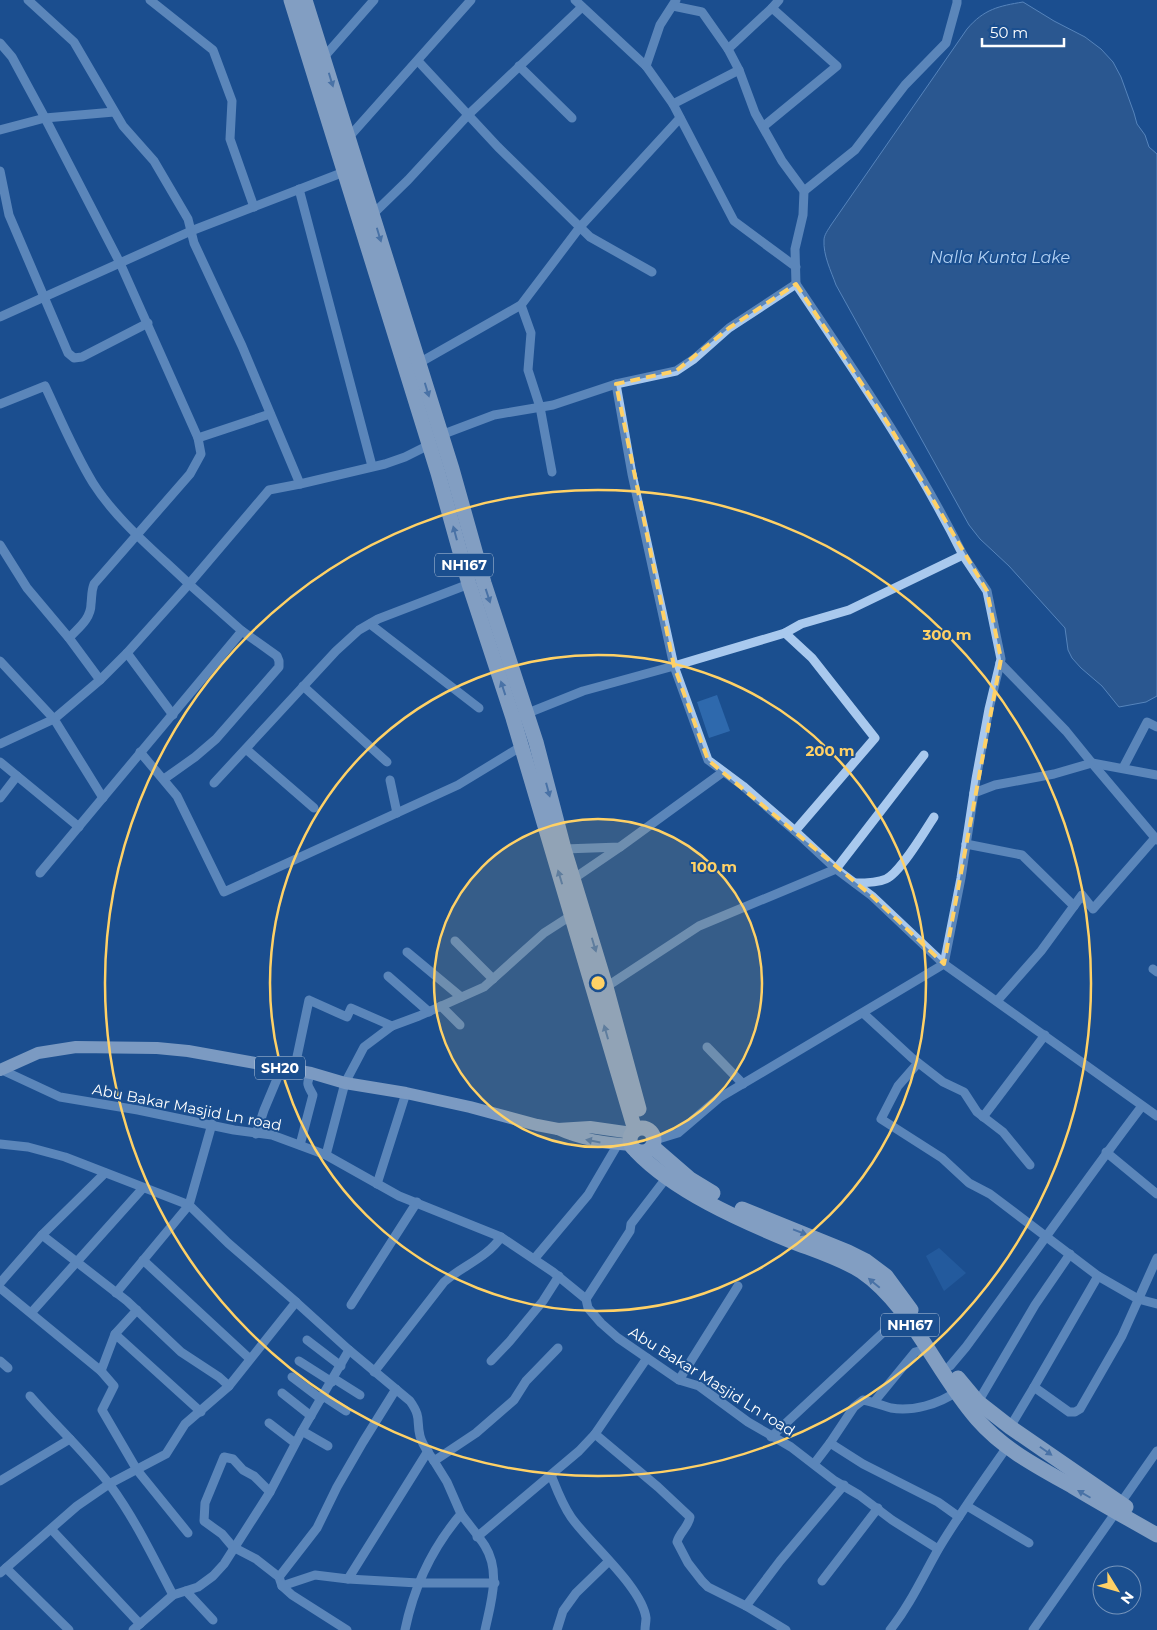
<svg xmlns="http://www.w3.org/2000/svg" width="1157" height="1630" font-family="Montserrat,sans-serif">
	<rect width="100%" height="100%" fill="#1b4f8f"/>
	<g fill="#2e69ad">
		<path d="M717,695l13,36 -21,7 -12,-36z"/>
		<path d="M939,1248l27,25 -22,18 -18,-35z"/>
	</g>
	<path fill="#3c6290" stroke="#9cc4f0" d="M1023,2l31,19 31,16 16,12 12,13 8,15 13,36 3,11 8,11 4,12 8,7v542l-11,6 -27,5 -17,-21 -21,-18 -9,-10 -4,-8 -3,-22 -56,-62 -29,-27 -11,-14 -133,-240c-5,-14 -13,-30 -12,-45 0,-5 4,-10 7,-15l136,-196c17,-20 32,-23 56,-27z"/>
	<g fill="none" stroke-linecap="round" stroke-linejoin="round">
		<g stroke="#a9c9ee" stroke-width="9">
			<path d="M28,0l46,42 49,84 31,35 34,58 6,24 48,103 58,138"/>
			<path d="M150,0l63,50 19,51 -2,38 24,68"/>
			<path d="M575,0l71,66 27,38 61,117 62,46"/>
			<path d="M673,6l29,6 26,37"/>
			<path d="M0,43l12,14 33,61 75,145 78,175 72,-24"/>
			<path d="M324,57l50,-57"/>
			<path d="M418,61l80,86 92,90 62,35"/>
			<path d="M519,66l53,52"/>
			<path d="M646,66l14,-41 16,-25"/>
			<path d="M739,70l-11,-21 44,-41"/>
			<path d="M673,104l66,-34 16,43 27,48 22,30 -1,24 -8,34 1,35"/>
			<path d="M764,126l73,-60 -65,-58 7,-8"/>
			<path d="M0,130l45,-12 69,-6"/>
			<path d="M349,137l122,-137"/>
			<path d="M0,171l9,44 59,138 6,5 8,-1 66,-34"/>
			<path d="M299,189l73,277"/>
			<path d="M804,191l51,-41 50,-65 41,-42 11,-40v-3"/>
			<path d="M373,214l35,-34 60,-65 114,-108"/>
			<path d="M521,305l10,28 -3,37 12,37 12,65"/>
			<path d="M0,317l191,-86 153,-59"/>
			<path d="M419,363l102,-58 59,-78 100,-109"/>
			<path d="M616,384l16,90 42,192 111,-33"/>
			<path d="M0,404l45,-18c15,32 29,66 48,97 24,38 64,70 96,101l-62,69 -27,27 -46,39 49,79"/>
			<path d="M441,435l53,-20 59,-10 63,-21 60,-13 18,-12 35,-31 67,-44c59,88 120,176 167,271"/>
			<path d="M0,545l27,43 42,50 31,42"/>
			<path d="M370,624l109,84"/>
			<path d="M69,638c9,-10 22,-19 22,-34 1,-7 0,-12 3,-20l96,-110 11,-20 -3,-16"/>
			<path d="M127,653l46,62"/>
			<path d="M0,661l54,58 -54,25"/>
			<path d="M303,686l84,76"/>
			<path d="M523,715l60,-24 91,-25 34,94 35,26 52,45 41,38 36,27 72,68"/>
			<path d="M246,749l68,59"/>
			<path d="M140,752l37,44 47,96 234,-107 64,-39"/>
			<path d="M0,762l79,65"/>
			<path d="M1092,763l65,77"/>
			<path d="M1092,763l65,12"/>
			<path d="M1123,768l24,-46 10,5"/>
			<path d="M164,779l31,-22 21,-18 63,-72v-6l-2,-5 -35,-25"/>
			<path d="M390,780l7,33"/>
			<path d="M214,783l122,-132 23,-21 19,-11 91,-35"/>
			<path d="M974,793l21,-8 59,-11 38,-11 -26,-32 -66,-68"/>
			<path d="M0,798l17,-22"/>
			<path d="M795,831l80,-93 -63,-80 -27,-25 16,-9 48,-14 114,-55 24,36 14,68 -12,50 -13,70 -15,99 -17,86"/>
			<path d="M966,844l56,11 52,51"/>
			<path d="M564,849l56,-2 103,-75"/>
			<path d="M40,873l202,-242 -53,-47 80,-94 31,-6 85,-20 20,-7 24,-12"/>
			<path d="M573,879l47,-32"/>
			<path d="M855,883c10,0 22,0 31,-4 14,-6 39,-48 48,-62"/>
			<path d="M455,941l38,38"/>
			<path d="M407,952l54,45"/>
			<path d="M1153,969l4,3"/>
			<path d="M388,976l41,36"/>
			<path d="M606,987l93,-61 137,-57 88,-114"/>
			<path d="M997,1001l44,-50 41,-56 11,14 62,-71"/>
			<path d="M441,1006l19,19"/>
			<path d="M863,1013l49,45 31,24 21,10 13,20 26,20 27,33"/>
			<path d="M707,1047l36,37"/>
			<path d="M918,1063l-20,23 -17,33 61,39 27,25 21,11 108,82 40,23 19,5"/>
			<path d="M0,1069l60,28 78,13 96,20 38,5 54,20 73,41 102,41 52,35 33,27 2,9 13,15 17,15 61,42 20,6 49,36 43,25 44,34 24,14 33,25 46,29"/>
			<path d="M294,1071l15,-71 38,17 4,-9 41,18"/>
			<path d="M983,1117l62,-82"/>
			<path d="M256,1134l8,-24 13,-31 -1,-12"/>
			<path d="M655,1140l23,-7 41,-35 225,-134 213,152"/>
			<path d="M0,1144l28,3 37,10 124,48 23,-81"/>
			<path d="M300,1145l13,-50c-6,-11 -7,-10 -2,-22"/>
			<path d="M1106,1152l51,42"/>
			<path d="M326,1155l19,-72 19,-36 28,-21 27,-10 65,-29 60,-54 28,-18"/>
			<path d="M377,1184l29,-91"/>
			<path d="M42,1235l63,-62"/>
			<path d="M535,1258l53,-63 30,-51"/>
			<path d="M143,1260l107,99"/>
			<path d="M0,1283l42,-48 85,66 54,51 38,25 10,9 -44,38 -19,30 -57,30 -32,22 -71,62"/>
			<path d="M0,1288l101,83 13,15 -12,24 35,60 51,63"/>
			<path d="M116,1293l73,-88 39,38 68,59 -67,84"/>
			<path d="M586,1299l44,-68 1,-7 36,-47"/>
			<path d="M296,1302l53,48 -47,81 -32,61 -16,-16 -11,-6 -10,-11 -9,-2 -19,46 -1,18 18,13 11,13 23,12 23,18 3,9 10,9 55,35"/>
			<path d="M351,1305l66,-103"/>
			<path d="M31,1313l112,-125"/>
			<path d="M115,1334l22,-24"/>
			<path d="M307,1340l34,26"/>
			<path d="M349,1350l61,51c12,17 6,19 10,35 2,9 9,17 14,25l42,-28 38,-33 12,-19 32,-33"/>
			<path d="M647,1358l-52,76 63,53 32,30c-1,9 -11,16 -13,25l11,21 14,18 6,6 38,19 40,24"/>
			<path d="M0,1361l8,7"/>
			<path d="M299,1361l33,21"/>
			<path d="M491,1361l19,-20 33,-40 16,-25"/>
			<path d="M950,1366l16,-19c59,-80 116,-162 176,-241"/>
			<path d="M101,1371l14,-37 86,78"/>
			<path d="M374,1372l70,-90c18,-16 43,-24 57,-45"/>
			<path d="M292,1377l29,22"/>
			<path d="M333,1378l27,17"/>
			<path d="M679,1380l59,-94"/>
			<path d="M1034,1387l64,-111"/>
			<path d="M282,1393l29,23"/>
			<path d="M30,1396c26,30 56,57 80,89 25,34 43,72 63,110"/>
			<path d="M323,1396l23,15"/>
			<path d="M874,1402l41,-50 12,-3"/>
			<path d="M978,1402l57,-97 35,-51"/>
			<path d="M269,1423l26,20"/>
			<path d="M1010,1427l24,-40 35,25h6l5,-3 42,-73 35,-78"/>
			<path d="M302,1431l26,15"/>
			<path d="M771,1437l132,-123"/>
			<path d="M830,1443l33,21 75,38 21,15"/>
			<path d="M814,1464l16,-21 24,-36 9,-7c10,2 18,5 28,8 21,4 48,-4 65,-16"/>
			<path d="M551,1475c6,15 11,29 20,42 18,26 71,70 75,101 0,4 -1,8 -1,12"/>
			<path d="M0,1481l70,-42"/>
			<path d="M967,1506l62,37"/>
			<path d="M461,1514c8,11 17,21 24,32 16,26 6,56 0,84"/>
			<path d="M52,1530l88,94"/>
			<path d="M477,1537l102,-86 16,-17"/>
			<path d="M0,1573l6,-5 63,62"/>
			<path d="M279,1577l38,-49 20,-41 26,-45 33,-53"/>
			<path d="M348,1579l70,4h77"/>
			<path d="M822,1581l56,-73"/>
			<path d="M282,1586l33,-11 33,4 80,-128"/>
			<path d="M186,1591l27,29"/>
			<path d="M746,1606l34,-45 64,-76"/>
			<path d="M133,1630l40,-35 25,-8 15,-11 11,-12 46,-72"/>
			<path d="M405,1630c9,-44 27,-82 56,-116l-14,-32 -13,-21"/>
			<path d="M557,1630l6,-19 13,-18 33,-32"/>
			<path d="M890,1630c20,-25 33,-54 49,-82 21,-35 45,-68 68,-101"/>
			<path d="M1033,1630l83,-118 4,-8 37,-53"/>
		</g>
		<g stroke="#f0f6ff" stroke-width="12">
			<path d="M0,1070l38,-17 38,-6 81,1 31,3 123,22 34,10 61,10 64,14 67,18 21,4 32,-2 42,6"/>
			<path d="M558,1129c24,11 47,14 73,16"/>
		</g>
		<g stroke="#fff" stroke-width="15">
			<path d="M291,0l147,473 31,111 44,134 122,412"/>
			<path d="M305,0l147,469 32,114 52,159 28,107 42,138 33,122"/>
			<circle cx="642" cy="1140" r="12"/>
			<path d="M653,1147l37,32 23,14"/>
			<path d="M636,1151c38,40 104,69 155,90 23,9 49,17 70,30 50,34 76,103 116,148 26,30 61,48 95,67 28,17 57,33 85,49"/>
			<path d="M742,1209l106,43 18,9 20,15 25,34"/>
			<path d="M958,1378l20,24 32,25 116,80"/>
		</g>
	</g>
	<defs><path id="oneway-solid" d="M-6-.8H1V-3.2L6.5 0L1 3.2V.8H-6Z" transform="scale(1.25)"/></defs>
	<g fill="#829ec1">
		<use href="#oneway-solid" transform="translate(331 80) rotate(73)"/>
		<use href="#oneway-solid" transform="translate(379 235) rotate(73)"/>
		<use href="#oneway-solid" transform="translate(427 390) rotate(73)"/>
		<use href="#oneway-solid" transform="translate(455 533) rotate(-105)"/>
		<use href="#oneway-solid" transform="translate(488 596) rotate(72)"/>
		<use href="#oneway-solid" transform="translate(503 688) rotate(-108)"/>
		<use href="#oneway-solid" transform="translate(548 790) rotate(75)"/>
		<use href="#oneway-solid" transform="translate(560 877) rotate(-107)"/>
		<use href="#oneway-solid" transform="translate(594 945) rotate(73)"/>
		<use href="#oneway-solid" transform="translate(606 1032) rotate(-106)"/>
		<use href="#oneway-solid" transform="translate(800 1232) rotate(21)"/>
		<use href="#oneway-solid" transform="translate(874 1283) rotate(-140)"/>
		<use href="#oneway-solid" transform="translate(1046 1451) rotate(35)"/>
		<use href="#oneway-solid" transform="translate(1084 1494) rotate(-150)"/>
	</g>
	<use fill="#7b9ac1" href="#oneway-solid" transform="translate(593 1141) rotate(-169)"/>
	<path d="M0 0H1157V1630H0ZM796,284l91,138 100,169 14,68 -57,305 -72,-68 -164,-136 -34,-94 -58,-282 60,-13 53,-43z" fill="#1b4f8f" fill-opacity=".55" fill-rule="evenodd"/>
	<path fill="none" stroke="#ffd166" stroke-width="4" stroke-dasharray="10 6" stroke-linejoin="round" d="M796,284l91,138 100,169 14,68 -57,305 -72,-68 -164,-136 -34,-94 -58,-282 60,-13 53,-43z"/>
	<circle cx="598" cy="983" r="164" fill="#ffd166" fill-opacity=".12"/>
	<g fill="none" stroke="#ffd166" stroke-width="2.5">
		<circle cx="598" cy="983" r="164"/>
		<circle cx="598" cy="983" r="328"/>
		<circle cx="598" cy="983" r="493"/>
	</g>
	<g text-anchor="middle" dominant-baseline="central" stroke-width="4" stroke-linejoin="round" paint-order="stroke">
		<g fill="#1b4f8f" stroke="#bbcadd" stroke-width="1">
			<rect x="435" y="553.5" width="58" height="23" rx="4"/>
			<rect x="255" y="1056.5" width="50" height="23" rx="4"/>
			<rect x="881" y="1313.5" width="58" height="23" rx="4"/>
		</g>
		<g font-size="14" font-weight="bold" fill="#fff">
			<text x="464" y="565">NH167</text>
			<text x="280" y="1068">SH20</text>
			<text x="910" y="1325">NH167</text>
		</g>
		<g font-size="15" fill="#fff" stroke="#1b4f8f">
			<text transform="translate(187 1107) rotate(11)">Abu Bakar Masjid Ln road</text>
			<text transform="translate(712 1381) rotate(32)">Abu Bakar Masjid Ln road</text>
		</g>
		<g font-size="16" font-style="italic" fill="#b5d3f5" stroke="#1b4f8f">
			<text x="1000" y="257">Nalla Kunta Lake</text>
		</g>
	</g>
	<circle cx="598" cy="983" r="8" fill="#ffd166" stroke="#1b4f8f" stroke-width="2.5"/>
	<g font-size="15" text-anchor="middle" font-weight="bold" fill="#ffd166" stroke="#1b4f8f" stroke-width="4" stroke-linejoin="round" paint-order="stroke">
		<text x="947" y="640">300 m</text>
		<text x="830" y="756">200 m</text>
		<text x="714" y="872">100 m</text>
	</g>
	<g transform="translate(1117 1590) rotate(127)"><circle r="24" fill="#1b4f8f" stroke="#7695bc"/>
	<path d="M0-4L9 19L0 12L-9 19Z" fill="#ffd166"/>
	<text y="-8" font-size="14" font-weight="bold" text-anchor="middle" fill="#ffffff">N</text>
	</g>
	<path d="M982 38v8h82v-8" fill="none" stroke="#ffffff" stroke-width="2.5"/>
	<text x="990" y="38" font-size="15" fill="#ffffff" stroke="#1b4f8f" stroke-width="4" paint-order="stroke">50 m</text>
</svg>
